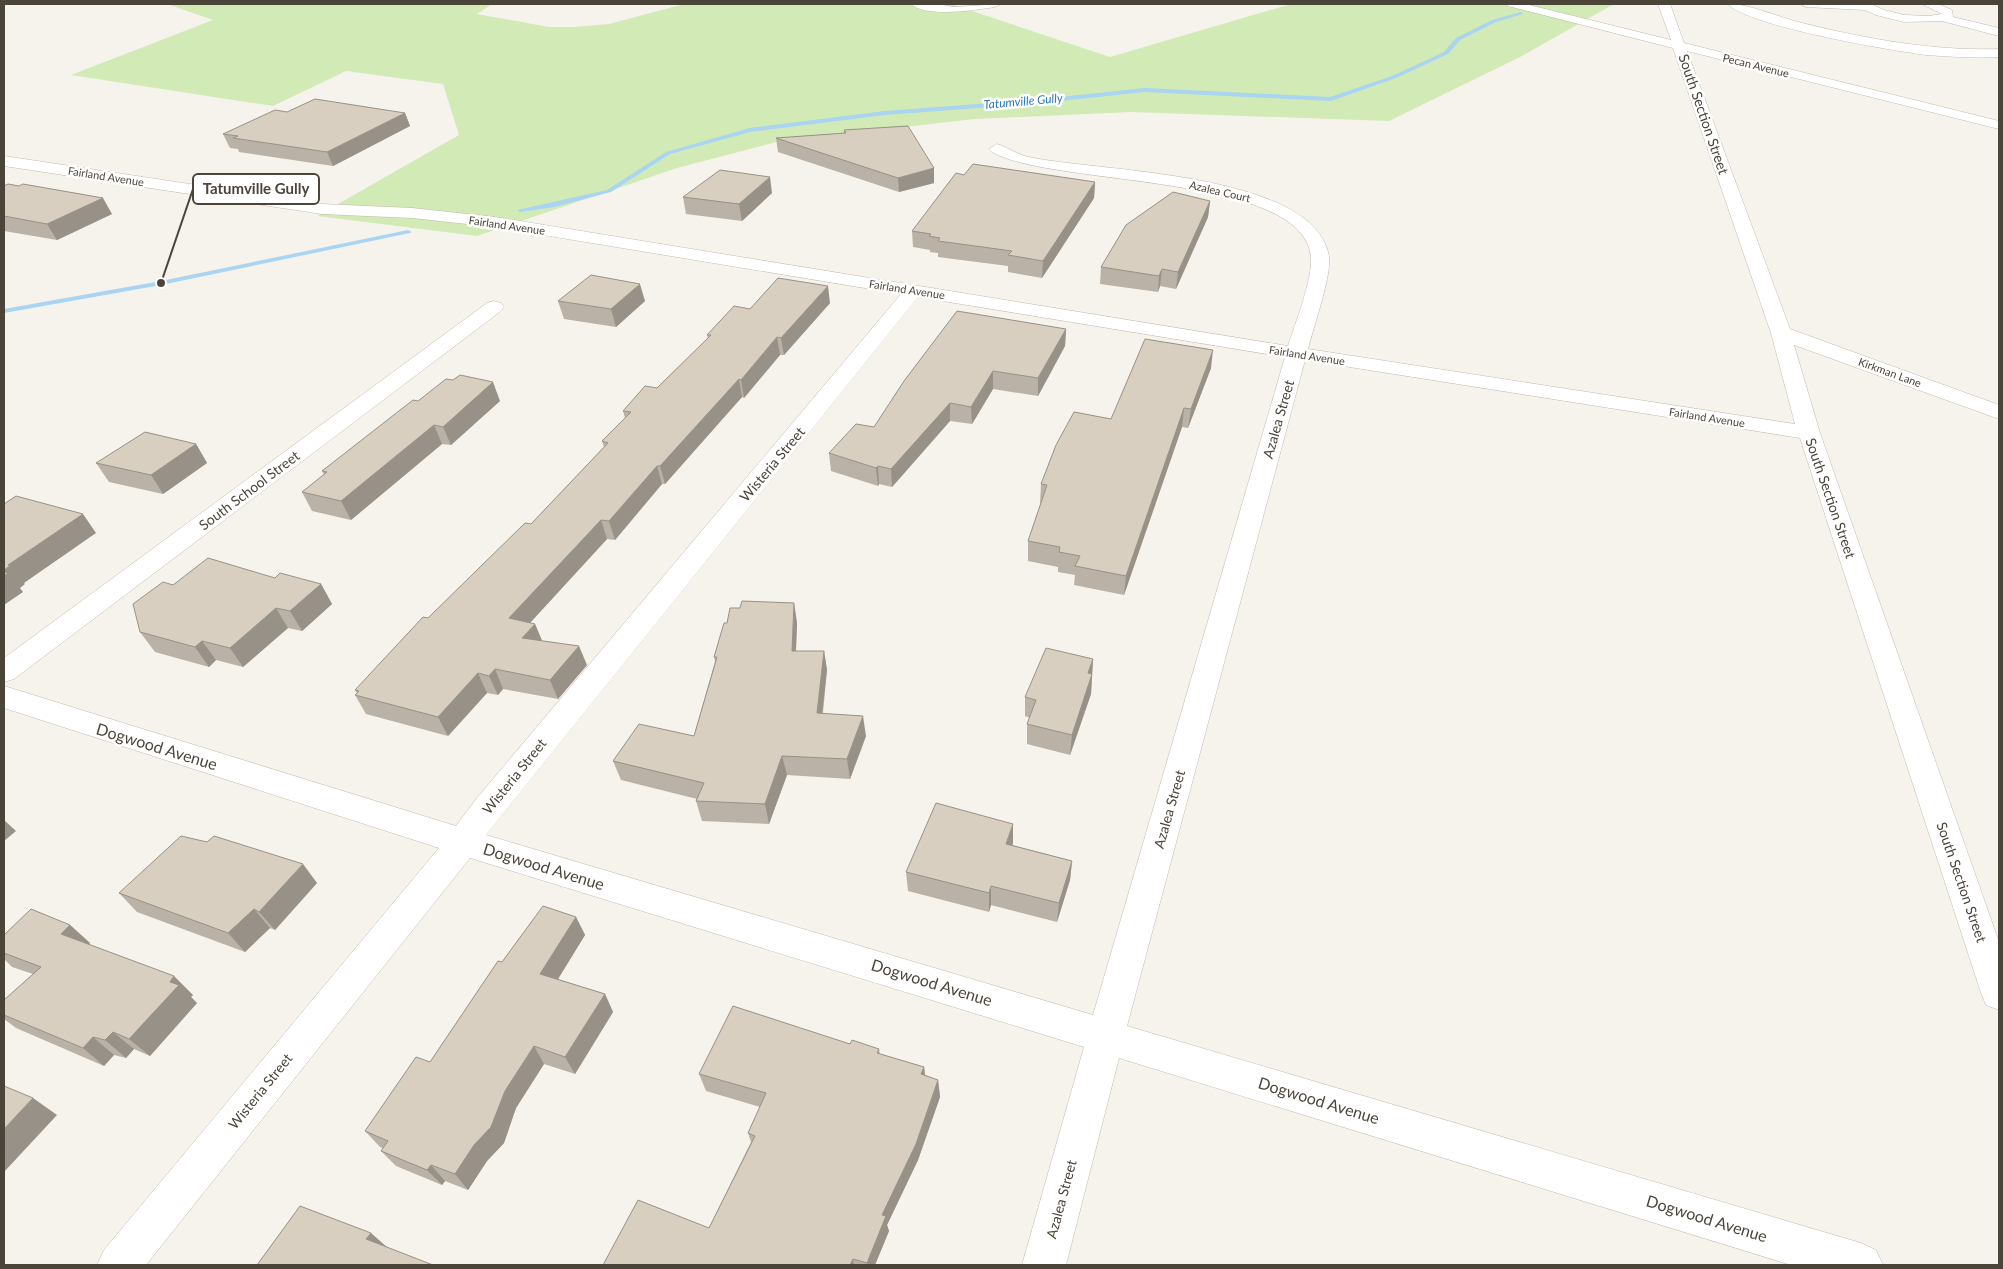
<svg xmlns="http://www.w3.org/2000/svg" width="2003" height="1269" font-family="Lato,sans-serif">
	<rect width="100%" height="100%" fill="#f6f3ec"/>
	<path fill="#d2eab5" d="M167,4h325l-15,10 72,13h25l35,-3 75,-20h267l159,53 181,-53h323l-94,53 -131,64 -258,-9 -156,7 -195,22 -103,27 -200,68 -160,-20 142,-81 -16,-51 -97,-13 -73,35 -202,-31 142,-55z"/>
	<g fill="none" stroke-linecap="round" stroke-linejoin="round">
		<g fill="#a9d4f2" fill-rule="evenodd">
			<path d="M1521,12l2,2 -27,8 -36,18 -12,14 -52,24 -65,23 -186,-9 -113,12 -147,11 -135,17 -80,22 -59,38 -57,15 -34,5 -3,-2 90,-20 59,-38 84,-24 135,-17 147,-11 113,-12 185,9 62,-21 52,-24 12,-14 36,-18z"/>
			<path d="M408,230l4,2 -2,1 -249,52 -157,28v-4l157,-28z"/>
		</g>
		<defs>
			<g id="minor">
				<path d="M911,4h26l17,3 47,-3 -6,3c-19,3 -69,11 -84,-3z"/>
				<path d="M1506,4h19l146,36 -13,-36h12l14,39 315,78v8l-312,-78 103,278 209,76v14l-205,-74 26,88 179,509v68l-13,-5 -5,-12 -181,-555 -495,-78 -178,666 734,217 15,7 7,15h-92l-672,-207 -53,207h-44l62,-218 -614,-189 -324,407h-49l7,-15 335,-402 -435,-140v-22l452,140 21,-28 424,-504 -406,-67 -83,-9 -90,-4 -318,-48v-10l318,48 90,4 83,9 793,129c7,-22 25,-68 23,-89 -8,-85 -259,-70 -319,-105l-3,-3 8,-5c11,3 20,11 32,13 67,15 285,14 300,99 3,19 -16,72 -21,93l487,75 -24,-91 -98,-285 -165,-42zM918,297l367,60 -192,658 -607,-180z"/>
				<path d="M1728,4c20,-1 52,14 74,19 65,16 130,28 197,26v8c-24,1 -48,0 -72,-2 -34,-4 -180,-29 -199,-51z"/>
				<path d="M1800,4h71l13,6 20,5 25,1 13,-2 -20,-10h16l14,6 1,7 46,11v8l-57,-15 -38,1 -28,-7 -11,-5 -59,-3z"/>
				<path d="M494,301l7,2 3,4 -3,4 -487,368 -10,3v-24l483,-355z"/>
			</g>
		</defs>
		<use href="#minor" stroke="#c2bbae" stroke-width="1"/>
		<use href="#minor" fill="#fff" fill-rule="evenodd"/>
	</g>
	<g fill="#bab2a6">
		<path d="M287,112l118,1 5,13 -77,40 -94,-14 -1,-3 -8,-1 -7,-14z"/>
		<path d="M844,130l90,53 -35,9 -121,-40 -2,-14 68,-5z"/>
		<path d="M964,175l131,7 -1,16 -52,80 -34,-6v-6l-70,-9v-4l-8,-1v-2l-17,-3 -1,-16z"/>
		<path d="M4,186l108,28 -55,26 -53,-9z"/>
		<path d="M772,193l-30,28 -56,-7 -3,-17z"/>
		<path d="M1210,201l-2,16 -32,72 -16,-3 -2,6 -58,-8 1,-17z"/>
		<path d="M558,301h87l-29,26 -52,-8z"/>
		<path d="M830,303l-46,52h-4l-36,43 -2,-1 -77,87h-3l-47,56 -8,-1 -77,84 5,1 7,17 45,24 -29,34 -55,-10 -5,6 -11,-2 -39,43 -82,-22 -11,-19 2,-2 -2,-3 73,-72 103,-94 73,-77 -2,-6 23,-23 -2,-7 34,-23 51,-49 -1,-4 43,-26z"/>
		<path d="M1066,329l-1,17 -27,50 -45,-7 -21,35 -22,-3 -58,66 -13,-3 -1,2 -47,-15 -2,-18 45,-26z"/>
		<path d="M1211,368l-23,60 -6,-1 -58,168 -50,-10 1,-10 -17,-3v-5l-30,-6v-20l13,-38h-1l1,-19 70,-65z"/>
		<path d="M418,401h82l-49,44 -9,-1 -91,76 -39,-9 -10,-19 22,-17 -2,-4z"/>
		<path d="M196,444l11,19 -44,31 -54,-12 -13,-19z"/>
		<path d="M321,584l11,20 -30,27 -14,-3 -45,39 -27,-7 -7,7 -54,-15 -15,-20 33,-47z"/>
		<path d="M794,603l3,20 -1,28h28l3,19 -4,43 43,23 -16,43 -63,-4 -18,49 -67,-3 -6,-20 1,-2 -76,-19 -8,-19 81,-25 21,-74 -1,-5 13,-34 13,-15z"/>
		<path d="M1093,659l-2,35 -21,61 -43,-11v-20l3,-6 -5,-2v-19z"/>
		<path d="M1013,843l-1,2 60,16 -2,19 -13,42 -66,-17 -2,7 -81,-21 -2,-19z"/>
		<path d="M317,883l-42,47 -5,-2 -25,24 -108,-40 -18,-19z"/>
		<path d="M576,917l9,18 -27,44 47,15 8,18 -38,62 -31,-10 -28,44 -12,35 -17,18 -19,29 -23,-9 -3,4 -46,-19 -15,-15 2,-3 -3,-1 -15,-16 65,-69 72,-100z"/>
		<path d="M70,925l20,18 -1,1 104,51 -2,2 6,6 -47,53 -16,-7 -8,9 -12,-3 -10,11 -88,-38 -12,-9v-19l29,-26 -21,-7 -8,-8v-24z"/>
		<path d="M850,1044l29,5 1,5 44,13 1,8 13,5 2,17 -22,63 -31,65 2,6 -14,34h-272l106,-37 42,-86 -3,-9 12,-26 -54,-16 -7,-17z"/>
	</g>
	<g fill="#979187">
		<path d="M405,113l5,13 -77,40 -6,-14z"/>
		<path d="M934,168v15l-35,9 -1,-14z"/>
		<path d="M770,177l2,16 -30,28 -3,-17z"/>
		<path d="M1095,182l-1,16 -52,80 1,-17z"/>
		<path d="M103,198l9,16 -55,26 -10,-16z"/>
		<path d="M1210,201l-2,16 -32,72 2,-17z"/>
		<path d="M1162,269l-2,17 -2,6 1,-16z"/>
		<path d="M640,284l5,17 -29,26 -5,-18z"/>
		<path d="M828,286l2,17 -46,52 -3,-17z"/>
		<path d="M1066,329l-1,17 -27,50v-18z"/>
		<path d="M777,337l3,18 -36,43 -3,-18z"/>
		<path d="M1213,350l-2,18 -23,60 3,-19z"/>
		<path d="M993,371v18l-21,35 -1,-17z"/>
		<path d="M739,379l3,18 -77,87 -5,-18z"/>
		<path d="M493,382l7,19 -49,44 -8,-18z"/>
		<path d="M950,403v18l-58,66 -1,-18z"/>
		<path d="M1184,408l-2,19 -58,168 2,-19z"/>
		<path d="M434,425l8,19 -91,76 -10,-19z"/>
		<path d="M196,444l11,19 -44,31 -12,-19z"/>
		<path d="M657,466l5,18 -47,56 -6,-19z"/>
		<path d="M878,466l1,18 -1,2 -2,-18z"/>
		<path d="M83,514l13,19 -72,50 1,1 -5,4 3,4 -19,13v-35l4,-5z"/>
		<path d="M601,520l6,19 -90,98 -8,-19z"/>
		<path d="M321,584l11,20 -30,27 -12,-20z"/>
		<path d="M794,603l3,20 -2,47 -3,-19z"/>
		<path d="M276,608l12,20 -45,39 -13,-19z"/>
		<path d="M535,624l8,19 -21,-5z"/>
		<path d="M202,641l14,19 -7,7 -14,-20z"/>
		<path d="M579,646l8,19 -29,34 -8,-19z"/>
		<path d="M824,651l3,19 -7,62 -3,-19z"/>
		<path d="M1093,659l-2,35 -21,61 2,-20 16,-62z"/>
		<path d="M495,669l8,20 -5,6 -9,-19z"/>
		<path d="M478,673l9,20 -39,43 -10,-19z"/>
		<path d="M863,716l3,20 -16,43 -3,-20z"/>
		<path d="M782,756l5,19 -18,49 -4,-20z"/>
		<path d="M4,820l12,11 -12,10z"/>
		<path d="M1013,824v19l-7,20v-19z"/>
		<path d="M1072,861l-2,19 -13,42 2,-19z"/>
		<path d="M303,864l14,19 -42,47 -16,-18z"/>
		<path d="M991,886v19l-2,7v-19z"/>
		<path d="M254,909l16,19 -25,24 -17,-19z"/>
		<path d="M576,917l9,18 -35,57 -10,-18z"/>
		<path d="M70,925l20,18 -9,9 -20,-18z"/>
		<path d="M174,976l19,19 -2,2 6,6 -47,53 -21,-17 41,-57z"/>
		<path d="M605,994l8,18 -38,62 -10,-17z"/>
		<path d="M113,1032l21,17 -8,9 -21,-18z"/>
		<path d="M93,1037l21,18 -10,11 -21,-18z"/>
		<path d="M534,1046l10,18 -28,44 -12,35 -17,18 -19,29 -13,-16 50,-83z"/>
		<path d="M924,1067l2,17 -5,-10z"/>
		<path d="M938,1080l2,17 -22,63 -31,65 2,6 -14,34h-7l-1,-2 15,-48z"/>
		<path d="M33,1098l24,17 -53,57v-43z"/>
		<path d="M431,1165l14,16 -3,4 -15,-15z"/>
		<path d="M371,1233l17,15 -22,-9z"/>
		<path d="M853,1259l1,6h-4z"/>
	</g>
	<g fill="#d8cfc1" stroke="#979187">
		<path d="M315,99l90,14 -78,39 -94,-14 5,-2 -15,-2 52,-24 12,2z"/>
		<path d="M908,126l26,42 -36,10 -122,-40 70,-5 -2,-3z"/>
		<path d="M973,164l122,18 -52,79 -35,-6 4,-4 -74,-10 2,-3 -11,-2 2,-2 -19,-3 44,-58 8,2z"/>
		<path d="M720,170l50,7 -31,27 -56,-7z"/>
		<path d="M8,184l11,2 4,-2 80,14 -56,26 -43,-8v-30z"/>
		<path d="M1173,192l37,9 -32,71 -16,-3 -3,7 -58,-9 25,-42z"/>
		<path d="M591,275l49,9 -29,25 -53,-8z"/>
		<path d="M778,278l50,8 -47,52 -4,-1 -36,43 -2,-1 -79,87h-3l-48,55 -8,-1 -92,98 26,6 -13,14 57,8 -29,34 -55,-11 -6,7 -11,-3 -40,44 -83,-22 4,-4 -4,-1 68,-73 5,1 97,-95 6,1 77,-81 -6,-2 29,-29 -8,-1 22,-25 12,2 54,-53h-4l27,-29 16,3z"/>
		<path d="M957,311l109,18 -28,49 -45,-7 -22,36 -21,-4 -59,66 -13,-3 -2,2 -47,-15 27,-29 18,3 30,-46z"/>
		<path d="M1145,339l68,11 -22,59 -7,-1 -58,168 -51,-10 5,-10 -21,-4 1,-5 -32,-6 19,-56 -6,-1 15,-39 18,-33 37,7z"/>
		<path d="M460,375l33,7 -50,45 -9,-2 -93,76 -39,-9 25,-20 -5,-1 91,-71 5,1 28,-22 7,1z"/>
		<path d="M145,432l51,12 -45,31 -55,-12z"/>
		<path d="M16,496l67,18 -75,51 2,1 -6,4v-66z"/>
		<path d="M208,558l67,20 5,-5 41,11 -31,27 -14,-3 -46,40 -28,-7 -7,6 -55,-15 -7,-28 30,-22 10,3z"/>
		<path d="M4,572l4,1 -4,3z"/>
		<path d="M742,601l52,2 -2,48h32l-7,62 46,3 -16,43 -65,-3 -17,48 -69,-3 8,-18 -91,-22 26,-37 55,12 23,-79h-3l10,-34h3l3,-15h10z"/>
		<path d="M1046,648l47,11 -5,14 4,1 -20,61 -45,-11 9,-24 -11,-3z"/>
		<path d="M936,803l77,21 -7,20 66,17 -13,42 -68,-17 -2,7 -83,-21z"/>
		<path d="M181,836l26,6 7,-6 89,28 -44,48 -5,-3 -26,24 -109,-40z"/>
		<path d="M543,906l33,11 -36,57 65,20 -40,63 -31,-11 -29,45 -14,36 -17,18 -19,29 -24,-9 -4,5 -46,-19 7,-10 -23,-10 51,-74 14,5 68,-101 4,1z"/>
		<path d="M31,909l39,16 -9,9 113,42 -4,6 9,3 -50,54 -16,-7 -8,8 -12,-3 -10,11 -79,-33v-15l37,-33 -37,-14v-18z"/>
		<path d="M733,1006l117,38 2,-4 27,9 -2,4 47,14 -3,7 17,6 -22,64 -34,71 4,1 -19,47 -14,-4 -3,6h-247l35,-65 71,28 46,-92 -7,-3 18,-40 -67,-19z"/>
		<path d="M4,1086l29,12 -29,31z"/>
		<path d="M300,1206l71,27 -5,6 67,26h-176z"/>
	</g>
	<g text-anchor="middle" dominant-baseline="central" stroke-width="5" stroke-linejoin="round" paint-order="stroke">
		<g font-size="11" fill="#4b4439" stroke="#fff">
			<text transform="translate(1756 65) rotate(14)">Pecan Avenue</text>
			<text transform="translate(106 176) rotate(9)">Fairland Avenue</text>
			<text transform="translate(1220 191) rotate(13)">Azalea Court</text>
			<text transform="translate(507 225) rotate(8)">Fairland Avenue</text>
			<text transform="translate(907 289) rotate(9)">Fairland Avenue</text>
			<text transform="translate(1307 355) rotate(9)">Fairland Avenue</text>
			<text transform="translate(1890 372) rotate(20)">Kirkman Lane</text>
			<text transform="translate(1707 417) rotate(9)">Fairland Avenue</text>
		</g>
		<g font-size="12" font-style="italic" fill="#2e7ab2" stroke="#fff">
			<text transform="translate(1023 101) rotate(-5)">Tatumville Gully</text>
		</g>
		<g font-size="14" fill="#4b4439" stroke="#fff">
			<text transform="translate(1704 114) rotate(71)">South Section Street</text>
			<text transform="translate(1278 419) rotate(-74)">Azalea Street</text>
			<text transform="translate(772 464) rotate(-50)">Wisteria Street</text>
			<text transform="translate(249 490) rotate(-37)">South School Street</text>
			<text transform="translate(1831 498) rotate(71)">South Section Street</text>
			<text transform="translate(514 776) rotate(-51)">Wisteria Street</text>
			<text transform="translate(1169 809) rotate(-74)">Azalea Street</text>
			<text transform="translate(1962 882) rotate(71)">South Section Street</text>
			<text transform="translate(260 1091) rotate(-51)">Wisteria Street</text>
			<text transform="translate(1061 1199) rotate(-75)">Azalea Street</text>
		</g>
		<g font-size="16" fill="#4b4439" stroke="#fff">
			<text transform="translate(157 746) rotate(17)">Dogwood Avenue</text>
			<text transform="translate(544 866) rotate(17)">Dogwood Avenue</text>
			<text transform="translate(932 982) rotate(17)">Dogwood Avenue</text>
			<text transform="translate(1319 1100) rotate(17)">Dogwood Avenue</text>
			<text transform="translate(1707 1218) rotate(17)">Dogwood Avenue</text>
		</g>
	</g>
	<path fill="none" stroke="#4b4439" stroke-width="2" d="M161 283L193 189"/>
	<circle fill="#4b4439" stroke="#fff" stroke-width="2" cx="161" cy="283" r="5"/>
	<rect fill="#fff" stroke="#4b4439" stroke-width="2" x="193" y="174" width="126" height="30" rx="5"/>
	<g font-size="15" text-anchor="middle" font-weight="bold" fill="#4b4439">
		<text x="256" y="194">Tatumville Gully</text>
	</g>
	<rect width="2003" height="1269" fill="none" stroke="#4b4439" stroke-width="10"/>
</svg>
